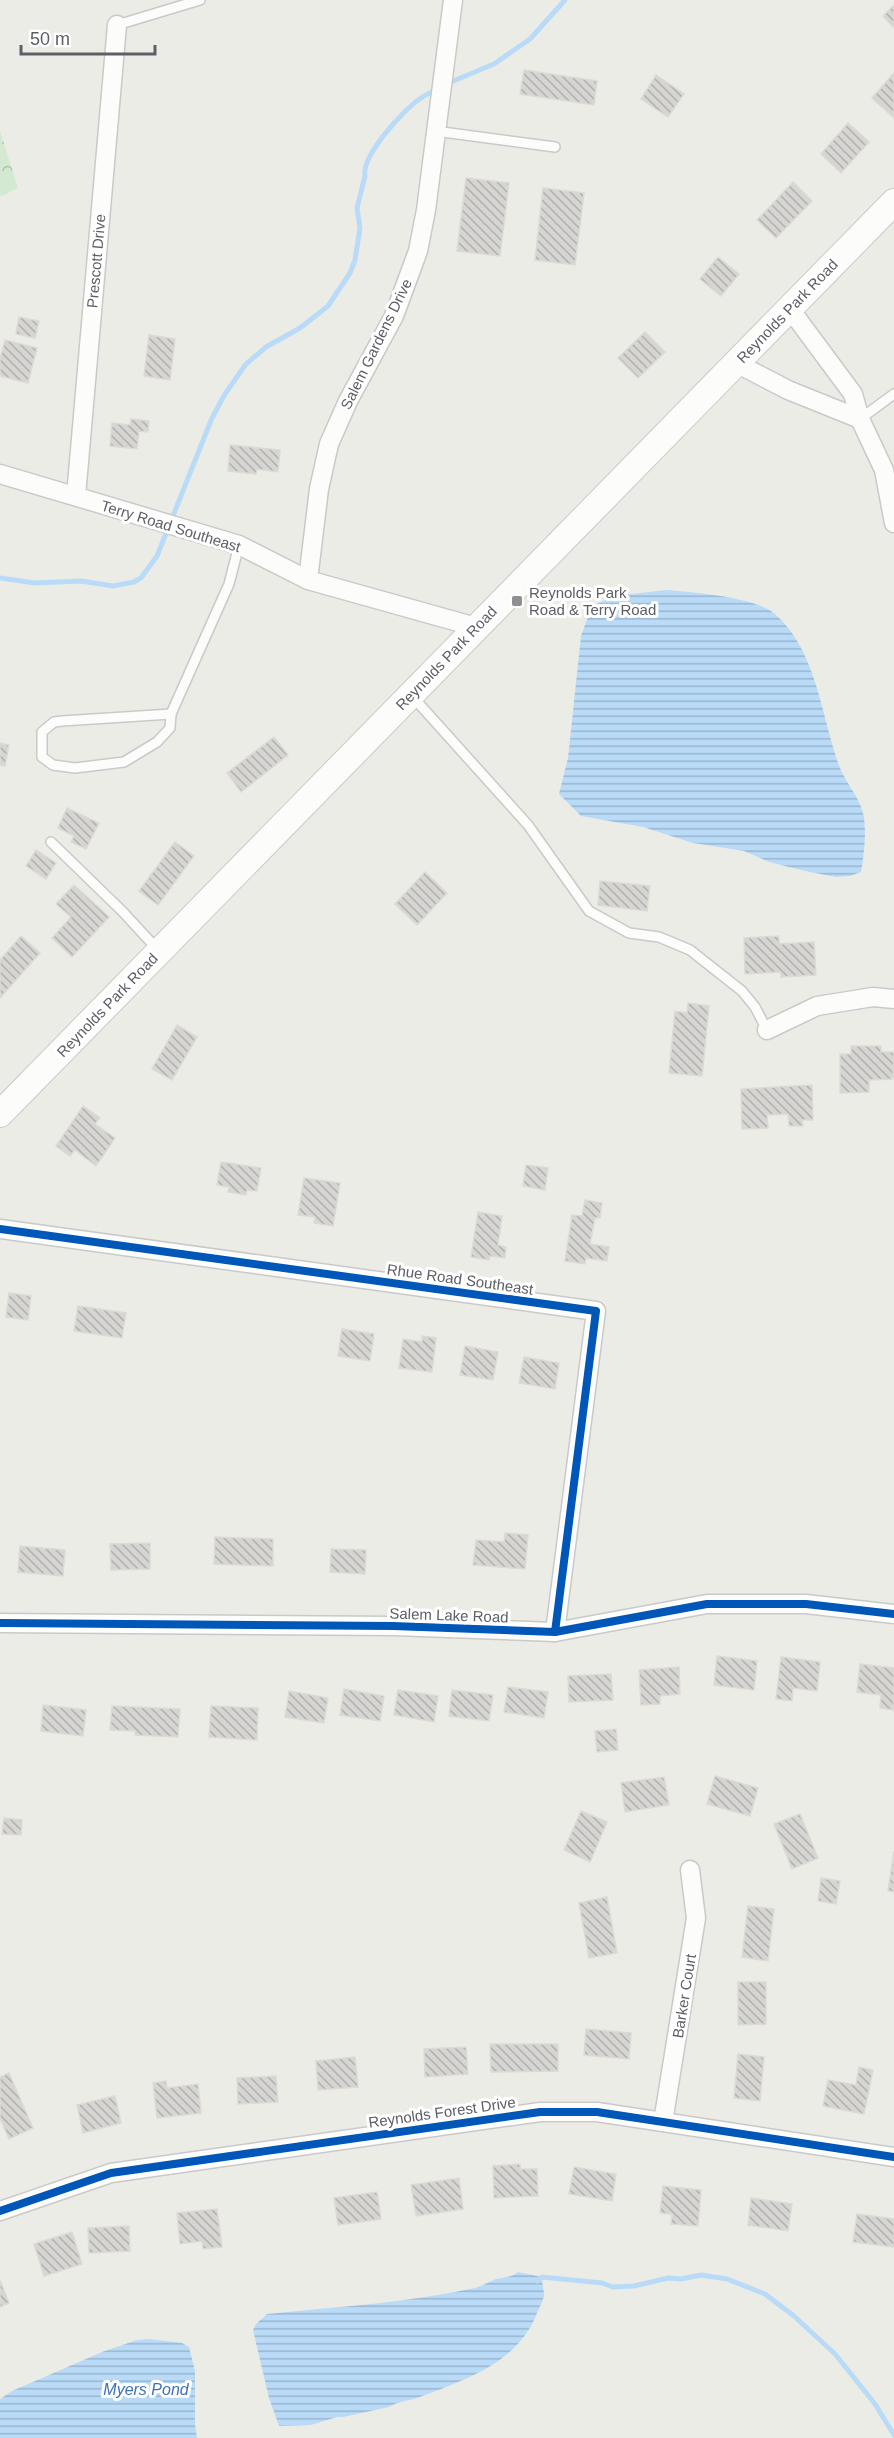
<svg xmlns="http://www.w3.org/2000/svg" width="894" height="2438" font-family="Helvetica,sans-serif">
	<defs>
		<pattern id="forest-crowns" width="20" height="18" patternUnits="userSpaceOnUse" patternTransform="scale(1.5)"><rect width="20" height="18" fill="#d4e9d2"/><path d="M2 6a3 3 0 1 1 6 0M12 15a3 3 0 1 1 6 0" fill="none" stroke="#afc0ae"/></pattern>
		<pattern id="water-rules" width="6" height="5" patternUnits="userSpaceOnUse" patternTransform="scale(1.5)"><rect width="6" height="5" fill="#b9dbf8"/><path d="M0 2.5h6" fill="none" stroke="#9ab5cc"/></pattern>
		<pattern id="building-back-hatch" width="6" height="6" patternUnits="userSpaceOnUse" patternTransform="scale(1.5)"><rect width="6" height="6" fill="#d6d5d2"/><path d="M-1 5l2 2M0 0l6 6M5-1l2 2" fill="none" stroke="#b1b0ae"/></pattern>
	</defs>
	<rect width="100%" height="100%" fill="#ecece7"/>
	<path fill="url(#forest-crowns)" d="M0,131l18,57 -18,8z"/>
	<g fill="url(#water-rules)">
		<path d="M666,590c26,2 90,7 109,24 43,38 46,104 65,154 6,15 19,29 23,45 4,16 1,43 -2,59l-11,4 -14,1 -31,-6 -36,-9 -25,-11 -51,-8 -50,-16 -62,-11 -22,-22 9,-36 13,-122 9,-25 7,-7 17,-8z"/>
		<path d="M518,2272l24,5c0,6 2,13 2,19 -1,5 -5,12 -7,17 -19,50 -71,66 -117,84 -10,4 -22,4 -31,10l-46,10h-6l-26,8 -32,1 -10,-28 -16,-68 3,-6 11,-10c68,-7 137,-11 203,-25 9,-1 18,-7 26,-10 9,-2 14,-1 22,-7z"/>
		<path d="M150,2339l32,4 7,4 6,24v53l2,14h-197v-39l12,-8 90,-39 35,-12z"/>
	</g>
	<g fill="none" stroke-linecap="round" stroke-linejoin="round">
		<g stroke="#b9dbf8" stroke-width="5">
			<path d="M446,84l48,-20 36,-25 35,-39"/>
			<path d="M0,578l35,5 46,-2 32,5 21,-4 7,-4 16,-22 55,-138 13,-24 21,-30 20,-17 34,-19 28,-22 22,-33 5,-13 5,-32 -3,-20 8,-32c-4,-20 39,-67 56,-78 5,-4 11,-6 17,-9"/>
			<path d="M537,2281l5,-4 60,6 11,4 21,-1 34,-8 13,1 20,-4 26,4 38,15 29,22 41,38 40,50 19,31"/>
		</g>
	</g>
	<g fill="url(#building-back-hatch)" stroke="#dbdad6" stroke-width="1.5">
		<path d="M894,5v23l-11,-12z"/>
		<path d="M524,70l73,11 -3,24 -74,-11z"/>
		<path d="M894,73v45l-22,-20z"/>
		<path d="M656,75l28,19 -16,23 -27,-18z"/>
		<path d="M848,123l21,19 -28,31 -20,-19z"/>
		<path d="M466,178l43,5 -9,73 -43,-5z"/>
		<path d="M793,182l19,19 -36,37 -19,-18z"/>
		<path d="M543,188l41,5 -9,72 -40,-5z"/>
		<path d="M718,257l21,17 -18,22 -21,-17z"/>
		<path d="M19,317l20,4 -4,17 -19,-4z"/>
		<path d="M645,332l20,20 -27,26 -20,-20z"/>
		<path d="M149,335l26,4 -5,41 -26,-4z"/>
		<path d="M5,340l32,8 -9,35 -28,-7v-17z"/>
		<path d="M131,419l18,2 -1,11 -9,-1 -2,18 -27,-3 2,-23 18,2z"/>
		<path d="M230,445l50,5 -2,22 -21,-3 -1,5 -28,-3z"/>
		<path d="M274,737l14,18 -47,37 -14,-19z"/>
		<path d="M0,743l9,2 -4,21 -5,-1z"/>
		<path d="M67,808l32,15 -13,26 -15,-7 3,-6 -16,-8z"/>
		<path d="M175,842l19,14 -36,49 -19,-14z"/>
		<path d="M36,850l20,13 -10,16 -20,-13z"/>
		<path d="M425,872l22,21 -30,32 -22,-21z"/>
		<path d="M600,881l50,5 -3,25 -49,-6z"/>
		<path d="M74,885l35,32 -37,40 -20,-19 19,-21 -15,-13z"/>
		<path d="M21,936l19,17 -40,45v-38z"/>
		<path d="M779,936v8l35,-2 2,33 -35,2v-5l-36,2 -1,-36z"/>
		<path d="M688,1003l21,3 -7,70 -33,-3 6,-62 12,2z"/>
		<path d="M177,1025l20,12 -25,43 -20,-11z"/>
		<path d="M851,1046h30v6h13l-1,27 -24,1v12l-29,1v-39h11z"/>
		<path d="M812,1085l1,35h-11l1,6h-14l-1,-12 -21,1 1,13 -26,1 -1,-40z"/>
		<path d="M83,1106l17,12 -5,6 20,14 -19,28 -21,-16 -5,6 -14,-10z"/>
		<path d="M221,1162l40,6 -4,23 -10,-1 -1,5 -18,-3 1,-5 -12,-2z"/>
		<path d="M526,1165l22,3 -3,22 -22,-4z"/>
		<path d="M304,1178l36,5 -7,43 -19,-3 1,-6 -17,-2z"/>
		<path d="M585,1200l17,3 -2,15h-5l-5,26 19,3 -2,14 -21,-3 -1,6 -20,-3 7,-46 10,1z"/>
		<path d="M478,1212l24,4 -4,29 8,2 -1,11 -15,-2 -1,4 -18,-3z"/>
		<path d="M9,1293l22,3 -3,24 -22,-3z"/>
		<path d="M78,1306l48,7 -4,25 -48,-7z"/>
		<path d="M342,1329l32,5 -4,27 -32,-5z"/>
		<path d="M422,1336l14,2 -4,34 -33,-4 4,-29 19,3z"/>
		<path d="M465,1346l33,6 -5,28 -33,-5z"/>
		<path d="M524,1357l35,6 -4,26 -36,-6z"/>
		<path d="M505,1533l23,2 -3,34 -52,-4 3,-25 28,2z"/>
		<path d="M215,1537l58,2v27l-59,-2z"/>
		<path d="M150,1543v26l-39,1 -1,-26z"/>
		<path d="M20,1546l45,4 -2,26 -45,-4z"/>
		<path d="M331,1549l35,1 -1,24 -35,-2z"/>
		<path d="M717,1656l40,5 -3,29 -40,-5z"/>
		<path d="M781,1657l39,5 -3,29 -24,-3 -1,13 -16,-2z"/>
		<path d="M860,1664l34,4v42l-14,-2 1,-13 -24,-3z"/>
		<path d="M679,1667l1,27 -20,2v8l-19,1 -2,-35z"/>
		<path d="M611,1674l2,26 -44,2 -1,-26z"/>
		<path d="M508,1687l40,5 -4,26 -40,-6z"/>
		<path d="M344,1689l40,7 -4,25 -40,-6z"/>
		<path d="M398,1690l40,6 -4,26 -40,-7z"/>
		<path d="M452,1690l41,5 -4,26 -40,-5z"/>
		<path d="M289,1691l39,7 -4,25 -39,-6z"/>
		<path d="M43,1705l43,5 -3,26 -42,-5z"/>
		<path d="M112,1706l68,3 -2,28 -43,-2v-4l-25,-1z"/>
		<path d="M211,1706l47,2 -1,32 -48,-3z"/>
		<path d="M616,1729l2,21 -21,2 -2,-21z"/>
		<path d="M715,1776l43,12 -8,28 -43,-12z"/>
		<path d="M664,1777l5,28 -44,7 -4,-29z"/>
		<path d="M581,1811l26,11 -17,40 -26,-12z"/>
		<path d="M800,1814l18,44 -26,11 -18,-45z"/>
		<path d="M4,1818l18,2 -1,15 -19,-1z"/>
		<path d="M894,1851v41l-6,-1z"/>
		<path d="M821,1878l19,3 -4,23 -18,-3z"/>
		<path d="M607,1897l10,56 -28,5 -10,-55z"/>
		<path d="M748,1906l26,3 -6,52 -26,-4z"/>
		<path d="M738,1982h28v42l-28,1z"/>
		<path d="M586,2029l45,4 -2,26 -45,-4z"/>
		<path d="M490,2044h68v27l-67,1z"/>
		<path d="M466,2047l2,27 -43,3 -1,-28z"/>
		<path d="M738,2054l26,3 -4,44 -26,-3z"/>
		<path d="M355,2057l3,30 -40,3 -2,-29z"/>
		<path d="M859,2067l14,3 -9,44 -41,-8 5,-26 28,5z"/>
		<path d="M9,2073l24,55 -24,11 -9,-21v-41z"/>
		<path d="M276,2076l2,26 -40,2 -1,-26z"/>
		<path d="M166,2081l1,7 31,-4 3,29 -44,5 -4,-35z"/>
		<path d="M115,2096l6,27 -38,10 -6,-28z"/>
		<path d="M520,2164v5h17l1,27 -44,2 -1,-32z"/>
		<path d="M574,2167l42,7 -4,27 -43,-7z"/>
		<path d="M459,2178l4,31 -47,7 -5,-31z"/>
		<path d="M663,2186l38,4 -3,36 -27,-2 1,-10 -12,-1z"/>
		<path d="M377,2192l4,27 -43,6 -4,-27z"/>
		<path d="M751,2198l41,6 -4,27 -40,-6z"/>
		<path d="M217,2209l5,38 -19,2 -1,-8 -22,3 -3,-31z"/>
		<path d="M857,2214l37,5v28l-41,-5z"/>
		<path d="M129,2226l1,25 -41,2 -1,-25z"/>
		<path d="M72,2232l10,32 -38,12 -10,-32z"/>
		<path d="M0,2280l9,23 -9,4z"/>
	</g>
	<g fill="none" stroke-linecap="round" stroke-linejoin="round">
		<defs>
			<g id="service">
				<path d="M117,25l83,-25"/>
				<path d="M435,131l120,16"/>
				<path d="M860,419l34,-25"/>
				<path d="M412,696l116,129 61,86 40,22 30,4 31,13 52,41 13,16 12,23"/>
				<path d="M171,714l-1,14 -13,14 -33,20 -49,6 -22,-3 -11,-8v-25l12,-10 8,-1z"/>
				<path d="M171,714l58,-130 10,-39"/>
				<path d="M51,842l72,70 35,38"/>
			</g>
			<g id="minor">
				<path d="M790,309l63,85 7,25 24,51 10,53"/>
				<path d="M736,363l52,27 72,29"/>
				<path d="M0,474l239,71 69,35 168,47"/>
				<path d="M76,496l41,-471"/>
				<path d="M308,580l11,-91 10,-45 19,-43 46,-85 24,-65 8,-41 27,-210"/>
				<path d="M767,1030l50,-24 56,-9 21,2"/>
				<path d="M0,1229l596,82 -41,321"/>
				<path d="M0,1623l393,3 162,6 152,-28h99l88,10"/>
				<path d="M663,2122l33,-204 -6,-48"/>
				<path d="M0,2211l111,-38 429,-61h57l297,45"/>
			</g>
			<path id="secondary" d="M0,1114l894,-912"/>
		</defs>
		<use href="#service" stroke="#c9c9c9" stroke-width="12"/>
		<use href="#minor" stroke="#c9c9c9" stroke-width="21"/>
		<use href="#secondary" stroke="#c9caca" stroke-width="28"/>
		<use href="#service" stroke="#fcfcfb" stroke-width="9"/>
		<use href="#minor" stroke="#fcfcfb" stroke-width="18"/>
		<use href="#secondary" stroke="#fcfcfb" stroke-width="26"/>
		<defs>
			<g id="cycleway">
				<path d="M0,1229l596,82 -41,321"/>
				<path d="M0,1623l393,3 162,6 152,-28h99l88,10"/>
				<path d="M0,2211l111,-38 429,-61h57l297,45"/>
			</g>
		</defs>
		<use href="#cycleway" stroke="#fff" stroke-width="11"/>
		<use href="#cycleway" stroke="#0057b8" stroke-width="8"/>
	</g>
	<rect fill="#8e9092" stroke="#fff" stroke-width="2" x="511" y="595" width="12" height="12" rx="3"/>
	<g text-anchor="middle" dominant-baseline="central" stroke-width="6" stroke-linejoin="round" paint-order="stroke">
		<g font-size="15" fill="#5c5f65" stroke="#fff">
			<text transform="translate(96 261) rotate(-85)">Prescott Drive</text>
			<text transform="translate(787 311) rotate(-46)">Reynolds Park Road</text>
			<text transform="translate(376 344) rotate(-64)">Salem Gardens Drive</text>
			<text transform="translate(171 526) rotate(17)">Terry Road Southeast</text>
			<text transform="translate(446 658) rotate(-46)">Reynolds Park Road</text>
			<text transform="translate(107 1005) rotate(-46)">Reynolds Park Road</text>
			<text transform="translate(460 1279) rotate(8)">Rhue Road Southeast</text>
			<text transform="translate(449 1615) rotate(2)">Salem Lake Road</text>
			<text transform="translate(684 1996) rotate(-81)">Barker Court</text>
			<text transform="translate(442 2112) rotate(-8)">Reynolds Forest Drive</text>
		</g>
		<g font-size="15" fill="#5c5f65" stroke="#fff" text-anchor="start">
			<text x="529" y="592">Reynolds Park<tspan x="529" dy="17">Road &amp; Terry Road</tspan></text>
		</g>
		<g font-size="16" font-style="italic" fill="#3f73b3" stroke="#fff">
			<text x="146" y="2389">Myers Pond</text>
		</g>
	</g>
	<path d="M21 45v9h134v-9" fill="none" stroke="#5c5f65" stroke-width="3"/>
	<text x="30" y="45" font-size="18" fill="#5c5f65" stroke="#ffffff" stroke-width="4.5" paint-order="stroke">50 m</text>
</svg>
